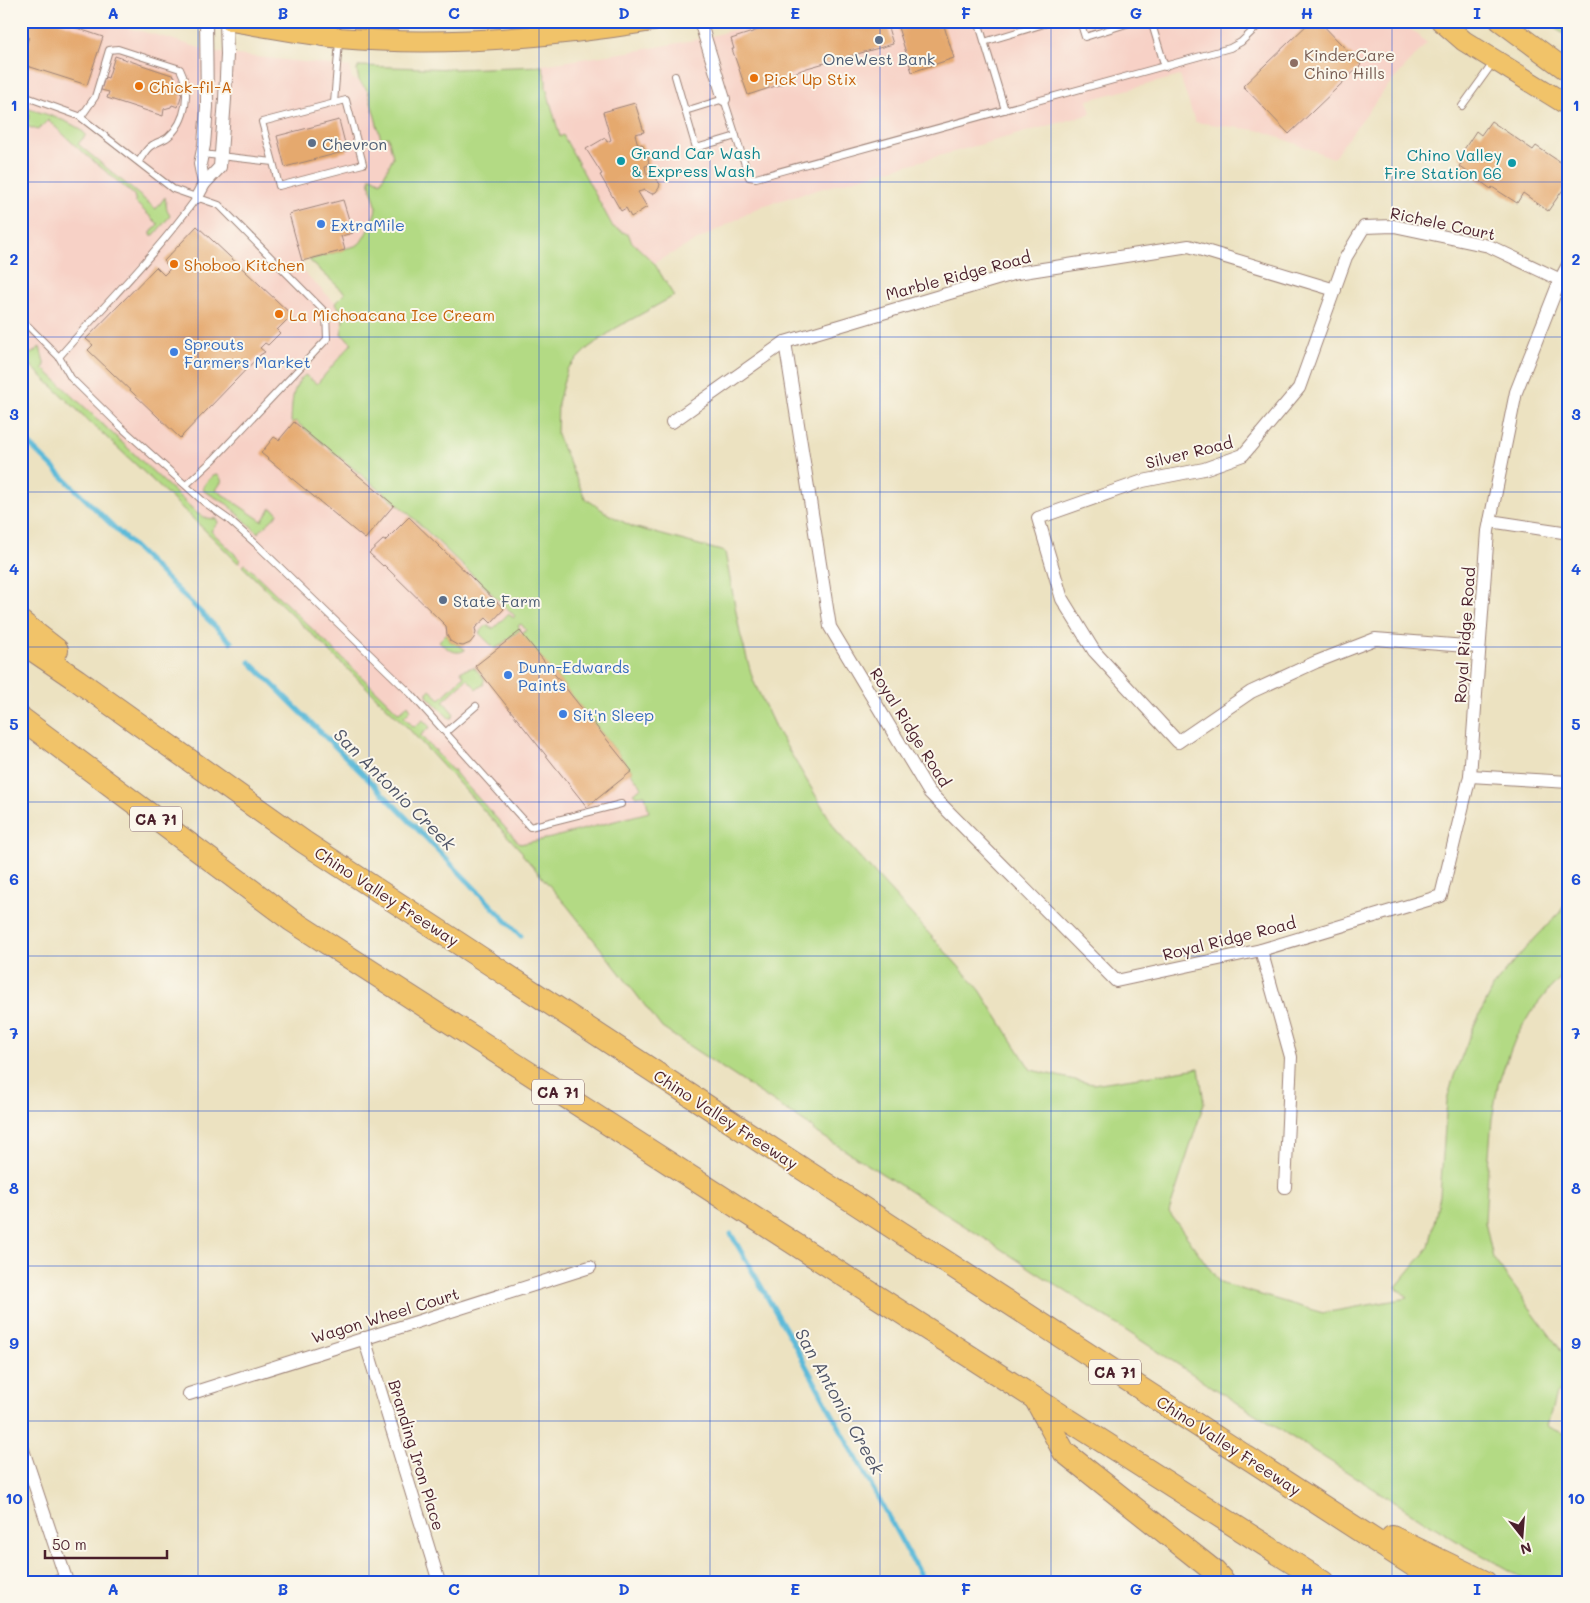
<svg xmlns="http://www.w3.org/2000/svg" width="1590" height="1603" font-family="Mali,sans-serif">
	<rect width="100%" height="100%" fill="#fbf7ec"/>
	<filter id="ink" filterUnits="userSpaceOnUse"><feTurbulence type="fractalNoise" baseFrequency=".02" numOctaves="2"/><feDisplacementMap in="SourceGraphic" scale="10" xChannelSelector="R" yChannelSelector="G"/><feConvolveMatrix kernelMatrix="1 2 1 2 8 2 1 2 1" color-interpolation-filters="sRGB"/></filter>
	<filter id="wash" filterUnits="userSpaceOnUse"><feTurbulence type="fractalNoise" baseFrequency=".0096" numOctaves="4" result="noise"/><feDisplacementMap in="SourceGraphic" scale="20" xChannelSelector="R" yChannelSelector="G"/><feGaussianBlur stdDeviation="1.12" result="paint"/><feColorMatrix in="noise" values="0 0 0 0 0 0 0 0 0 0 0 0 0 0 0 0 0 1.4 0 .05"/><feComposite in="paint" operator="in"/></filter>
	<g filter="url(#wash)">
		<rect width="100%" height="100%" fill="#ece2c1"/>
		<g fill="#f7d1c6">
			<path d="M21,21h80l67,17 38,12 21,4 124,13 -1,5 2,6 14,9 2,4 14,48 6,-2 5,20 -12,25 -9,-5 -3,6 6,18v12l-14,28 -5,4 -12,4 1,1 -43,11 2,7 -4,1 41,39 2,11 -2,15 11,9 -35,41 -19,-1 -5,10 -2,29 2,1 2,-3 101,83 129,122 125,164 19,28 -145,37 -115,-125 -236,-230 -152,-143z"/>
			<path d="M762,21h639l26,22 -41,45 -53,70 -70,-27 -68,-9 -15,-46 -92,24 3,14 -293,81 -36,11 -108,57 -23,-22 -2,-6 -16,-8 -49,-92 -3,2 -15,-50v-7l-4,-15 99,-15 64,-12z"/>
		</g>
		<g fill="#b3da84" stroke="#7e7c58">
			<path d="M1545,21h24v17z"/>
			<path d="M359,66l97,3 86,-3 4,13v8l14,50 3,-2 50,92 16,8 2,6 23,22 20,33 -58,32 -28,20 -21,21 -9,34 -1,32 28,63 23,16 25,13 92,25 15,81 13,47 22,47 63,106 142,157 51,80 62,14 106,-16 5,35 -35,109 51,71 103,30 85,-15 -12,-11 33,-40 11,-52 7,-95 7,-24 18,-46 23,-46 29,-34 36,-38 9,-14v71l-22,23 -16,20 -15,25 -11,28 -7,20 -6,34 -4,48 -3,55 8,36 76,103v24l-13,9 -9,32 22,10v146h-39l-75,-42 -241,-152 -224,-146 -177,-112v-2l-151,-100 -39,-51 -55,-70 -46,-53 1,-1 -114,-124 -167,-163 3,-2 154,149 9,-8 3,5 -7,7 10,10 9,-7 7,7 -9,8v1l13,14h2v2l16,18h3v2l4,5 61,67 31,-6 98,-26 -4,-17 -9,1 -3,-3 9,-6 -12,-15 2,-1 -110,-137 4,-4 -5,-6 -3,2 3,3 -26,20 -16,-16 8,-8 4,3h3l15,-15 4,5 2,-2 -107,-103 -113,-92 -2,3 -2,-2c1,-18 0,-35 14,-47l12,9 35,-41 -11,-9c3,-13 3,-22 -6,-31l10,-10 -36,-33 35,-10v-1c5,-2 11,-2 15,-5 5,-4 17,-30 17,-36 0,-11 -8,-20 -6,-31h2l9,5 12,-25 -5,-20 -7,2 -13,-48 -9,-10 -2,-11z"/>
			<path d="M21,107c16,4 56,15 65,28l-8,9 78,65 9,-12 2,13 3,6 -16,19h-3v-3l7,-8 -22,-21 -2,-8 -55,-46 -31,-29 -10,10 -12,-4 4,-12 -9,-3z"/>
			<path d="M21,345l10,9 9,-7 5,19 -2,2 155,146 8,4 11,1 1,4 -7,8 30,29 -3,3c-70,-71 -146,-137 -217,-207z"/>
			<path d="M216,475l3,1 3,5 -6,9 46,31 8,-12 2,-1 5,4 1,2 -20,19 -31,-29 -23,-13 -1,-4c3,-5 7,-10 13,-12z"/>
			<path d="M447,633l3,8 15,8v1c-10,6 -19,-2 -26,-9z"/>
			<path d="M474,667l11,13 -2,2 1,2 -7,5 -10,-10 -24,22 11,13 -2,4h-3l-22,-22v-4l3,-2 10,9 24,-23 -4,-5z"/>
		</g>
		<g fill="none" stroke-linecap="round" stroke-linejoin="round">
			<g stroke="#5bbad9" stroke-width="5">
				<path d="M21,436l210,206"/>
				<path d="M250,662l143,142 128,132"/>
				<path d="M731,1234l62,108 131,240"/>
			</g>
		</g>
		<g id="blocks">
			<g fill="#e5a96e">
				<path d="M21,21h35l47,16 -16,48 -66,-21v-5l8,-22 -8,-2z"/>
				<path d="M786,21h100l7,23 -86,24 -23,9 1,6 -37,12 -16,-46h2l-3,-10z"/>
				<path d="M896,21h61l-13,5 10,32 -42,14z"/>
				<path d="M1311,21h8l42,44 -72,69 -46,-48z"/>
				<path d="M115,56l60,20 -2,9 4,2 -1,4 6,2 -4,14 -6,-2 -1,2 -7,2 -1,7 -56,-18 2,-6 -8,-2 4,-13 3,1z"/>
				<path d="M635,103l9,29 -9,2 3,11 4,-1 6,13 1,8 -4,1 1,6 2,5h6l6,7 -1,4 -3,4 -4,2 -7,-4 -7,2 9,15 -16,10 -5,-9 -5,3 -21,-36 2,-1 -16,-25 19,-11 2,4 4,-2 -8,-28z"/>
				<path d="M339,120l8,31 -62,16 -8,-31z"/>
				<path d="M1491,121l42,29 3,-4 33,22v13l-21,30 -25,-18 -6,10 -25,-16 -1,2 -32,-23 5,-6 -5,-3 17,-26 5,4z"/>
				<path d="M343,200l10,33 -12,3 4,14 -43,11 -13,-47z"/>
				<path d="M197,226l95,89 -15,15 3,3 -12,12 -3,-2 -5,5 5,4 -5,3 -80,83 -92,-88 5,-5 -7,-6 70,-72 8,8 6,-6 -6,-8z"/>
				<path d="M294,422l100,83 -29,34 -104,-86 13,-16 5,3z"/>
				<path d="M409,517l95,92 -13,14 -5,-5 -11,10 1,5 -2,5 -4,5 -7,3 -6,-1 -7,-4 -3,-6 -1,-9 -62,-61 -1,1 -14,-13 14,-13 2,1z"/>
				<path d="M520,631l112,140 -45,36 -112,-141z"/>
			</g>
		</g>
	</g>
	<g filter="url(#ink)">
		<use href="#blocks" fill-opacity="0" stroke="#9b8076" stroke-width="1"/>
		<g fill="none" stroke-linecap="round" stroke-linejoin="round">
			<defs>
				<g id="lane">
					<path d="M978,21l27,89"/>
					<path d="M1080,21l5,16 51,-16"/>
					<path d="M1151,21l14,46"/>
					<path d="M984,42l70,-21"/>
					<path d="M675,76l21,72 40,-12"/>
					<path d="M21,95l58,21 94,73 46,16 107,108 1,26 -113,120 -28,26"/>
					<path d="M334,103l5,-62"/>
					<path d="M1462,106l31,-43"/>
					<path d="M685,111l39,-12 25,78 7,1 474,-130 11,-6 22,-21"/>
					<path d="M81,117l14,-20 14,-47 9,-1 62,20c11,21 7,52 -12,68 -5,4 -12,5 -17,9 -5,3 -9,11 -12,15"/>
					<path d="M202,154l71,8 -11,-40 84,-22 17,64 -84,22 -6,-24"/>
					<path d="M21,319l38,38 12,21 50,49 83,75 24,17 28,25 155,150 119,133 91,-23"/>
					<path d="M59,357c46,-53 97,-103 138,-160"/>
					<path d="M446,732l30,-26"/>
				</g>
				<g id="street">
					<path d="M700,21l24,78"/>
					<path d="M204,184l-4,-20 4,-19 3,-38 -1,-86"/>
					<path d="M197,197l7,-13 16,-17 5,-68 2,-45 -1,-33"/>
					<path d="M785,342l45,285 99,165 187,189 145,-31 180,-54 29,-120 18,-245 28,-139 44,-112 9,-17"/>
					<path d="M672,422l113,-80 232,-69 172,-27 146,44"/>
					<path d="M1490,521l79,12"/>
					<path d="M1479,647l-104,-8 -59,23 -65,30 -73,50 -84,-91 -32,-52 -24,-81 105,-37 61,-12 39,-14 56,-67 47,-131 18,-30 30,-1 95,20 80,38"/>
					<path d="M1470,776l99,6"/>
					<path d="M21,925h1"/>
					<path d="M1261,950l30,107 -6,130"/>
					<path d="M364,1338l75,244"/>
					<path d="M189,1394l401,-127"/>
					<path d="M21,1444l45,135 -10,3"/>
				</g>
				<g id="primary">
					<path d="M231,21c36,6 73,13 109,17 105,9 209,0 313,-17"/>
					<path d="M1441,21l23,20 105,65"/>
					<path d="M1500,21l69,51"/>
				</g>
				<g id="highway">
					<path d="M21,622l36,28"/>
					<path d="M21,642l56,38 227,162 488,320 647,420"/>
					<path d="M21,718l270,202 745,479 287,183"/>
					<path d="M1036,1400l28,52 151,120 9,10"/>
					<path d="M1392,1537l93,45"/>
				</g>
			</defs>
			<use href="#lane" stroke="#9b8076" stroke-width="8"/>
			<use href="#street" stroke="#9b8076" stroke-width="14"/>
			<use href="#primary" stroke="#9b8076" stroke-width="22"/>
			<use href="#highway" stroke="#9b8076" stroke-width="24"/>
			<use href="#lane" stroke="#fff" stroke-width="6"/>
			<use href="#street" stroke="#fff" stroke-width="12"/>
			<use href="#primary" stroke="#f1c369" stroke-width="20"/>
			<use href="#highway" stroke="#f1c369" stroke-width="22"/>
		</g>
	</g>
	<path fill="none" stroke="#1d4ed8" stroke-width="1" stroke-opacity="0.55" d="M198,21v1561M369,21v1561M539,21v1561M710,21v1561M880,21v1561M1051,21v1561M1221,21v1561M1392,21v1561M21,182h1548M21,337h1548M21,492h1548M21,647h1548M21,802h1548M21,956h1548M21,1111h1548M21,1266h1548M21,1421h1548"/>
	<g fill="#5c6f8a" stroke="#fbf7ec" stroke-width="2">
		<circle cx="879" cy="40" r="5"/>
		<circle cx="312" cy="143" r="5"/>
		<circle cx="443" cy="600" r="5"/>
	</g>
	<circle fill="#8d6e63" stroke="#fbf7ec" stroke-width="2" cx="1294" cy="63" r="5"/>
	<g fill="#e8710a" stroke="#fbf7ec" stroke-width="2">
		<circle cx="754" cy="78" r="5"/>
		<circle cx="139" cy="86" r="5"/>
		<circle cx="174" cy="264" r="5"/>
		<circle cx="279" cy="314" r="5"/>
	</g>
	<g fill="#0f9aa8" stroke="#fbf7ec" stroke-width="2">
		<circle cx="621" cy="161" r="5"/>
		<circle cx="1512" cy="163" r="5"/>
	</g>
	<g fill="#3f7fe0" stroke="#fbf7ec" stroke-width="2">
		<circle cx="321" cy="224" r="5"/>
		<circle cx="174" cy="352" r="5"/>
		<circle cx="508" cy="675" r="5"/>
		<circle cx="563" cy="714" r="5"/>
	</g>
	<g text-anchor="middle" dominant-baseline="central" stroke-width="4" stroke-linejoin="round" paint-order="stroke">
		<g fill="#fbf7ec" stroke="#7f6065" stroke-width="1">
			<rect x="130" y="806.5" width="52" height="25" rx="4"/>
			<rect x="532" y="1079.5" width="52" height="25" rx="4"/>
			<rect x="1089" y="1359.5" width="52" height="25" rx="4"/>
		</g>
		<g font-size="15" font-weight="bold" fill="#4a1f2b">
			<text x="156" y="819">CA 71</text>
			<text x="558" y="1092">CA 71</text>
			<text x="1115" y="1372">CA 71</text>
		</g>
		<g font-size="16" fill="#785e54" stroke="#fbf7ec" text-anchor="start">
			<text x="1304" y="54">KinderCare<tspan x="1304" dy="18">Chino Hills</tspan></text>
		</g>
		<g font-size="16" fill="#4e5e75" stroke="#fbf7ec" text-anchor="start">
			<text x="879" y="58" text-anchor="middle">OneWest Bank</text>
			<text x="322" y="143">Chevron</text>
			<text x="453" y="600">State Farm</text>
		</g>
		<g font-size="16" fill="#c56008" stroke="#fbf7ec" text-anchor="start">
			<text x="764" y="78">Pick Up Stix</text>
			<text x="149" y="86">Chick-fil-A</text>
			<text x="184" y="264">Shoboo Kitchen</text>
			<text x="289" y="314">La Michoacana Ice Cream</text>
		</g>
		<g font-size="16" fill="#0d838f" stroke="#fbf7ec" text-anchor="start">
			<text x="631" y="152">Grand Car Wash<tspan x="631" dy="18">&amp; Express Wash</tspan></text>
			<text x="1502" y="154" text-anchor="end">Chino Valley<tspan x="1502" dy="18">Fire Station 66</tspan></text>
		</g>
		<g font-size="16" fill="#4a1f2b" stroke="#fbf7ec">
			<text transform="translate(1443 223) rotate(12)">Richele Court</text>
			<text transform="translate(958 275) rotate(-15)">Marble Ridge Road</text>
			<text transform="translate(1189 452) rotate(-14)">Silver Road</text>
			<text transform="translate(1464 635) rotate(-86)">Royal Ridge Road</text>
			<text transform="translate(911 727) rotate(58)">Royal Ridge Road</text>
			<text transform="translate(387 896) rotate(33)">Chino Valley Freeway</text>
			<text transform="translate(1229 938) rotate(-14)">Royal Ridge Road</text>
			<text transform="translate(726 1119) rotate(33)">Chino Valley Freeway</text>
			<text transform="translate(385 1315) rotate(-17)">Wagon Wheel Court</text>
			<text transform="translate(1229 1445) rotate(33)">Chino Valley Freeway</text>
			<text transform="translate(417 1455) rotate(73)">Branding Iron Place</text>
		</g>
		<g font-size="16" fill="#366cbe" stroke="#fbf7ec" text-anchor="start">
			<text x="331" y="224">ExtraMile</text>
			<text x="184" y="343">Sprouts<tspan x="184" dy="18">Farmers Market</tspan></text>
			<text x="518" y="666">Dunn-Edwards<tspan x="518" dy="18">Paints</tspan></text>
			<text x="573" y="714">Sit'n Sleep</text>
		</g>
		<g font-size="18" font-style="italic" fill="#505568" stroke="#fbf7ec">
			<text transform="translate(395 789) rotate(45)">San Antonio Creek</text>
			<text transform="translate(840 1401) rotate(61)">San Antonio Creek</text>
		</g>
	</g>
	<rect width="1590" height="1603" fill="none" stroke="#fbf7ec" stroke-width="55"/>
	<g transform="translate(1522 1536) rotate(163)" stroke="#fbf7ec" stroke-width="4" paint-order="stroke">
	<path d="M0-4L9 19L0 12L-9 19Z" fill="#4a1f2b"/>
	<text y="-8" font-size="14" font-weight="bold" text-anchor="middle" fill="#4a1f2b">N</text>
	</g>
	<path d="M45 1550v8h122v-8" fill="none" stroke="#4a1f2b" stroke-width="2.5"/>
	<text x="52" y="1550" font-size="15" fill="#4a1f2b" stroke="#fbf7ec" stroke-width="4" paint-order="stroke">50 m</text>
	<rect x="28" y="28" width="1534" height="1548" fill="none" stroke="#1d4ed8" stroke-width="2"/>
	<g font-size="16" text-anchor="middle" font-weight="bold" fill="#1d4ed8">
		<text x="113" y="19">A</text>
		<text x="283" y="19">B</text>
		<text x="454" y="19">C</text>
		<text x="624" y="19">D</text>
		<text x="795" y="19">E</text>
		<text x="966" y="19">F</text>
		<text x="1136" y="19">G</text>
		<text x="1307" y="19">H</text>
		<text x="1477" y="19">I</text>
		<text x="14" y="111">1</text>
		<text x="1576" y="111">1</text>
		<text x="14" y="265">2</text>
		<text x="1576" y="265">2</text>
		<text x="14" y="420">3</text>
		<text x="1576" y="420">3</text>
		<text x="14" y="575">4</text>
		<text x="1576" y="575">4</text>
		<text x="14" y="730">5</text>
		<text x="1576" y="730">5</text>
		<text x="14" y="885">6</text>
		<text x="1576" y="885">6</text>
		<text x="14" y="1039">7</text>
		<text x="1576" y="1039">7</text>
		<text x="14" y="1194">8</text>
		<text x="1576" y="1194">8</text>
		<text x="14" y="1349">9</text>
		<text x="1576" y="1349">9</text>
		<text x="14" y="1504">10</text>
		<text x="1576" y="1504">10</text>
		<text x="113" y="1595">A</text>
		<text x="283" y="1595">B</text>
		<text x="454" y="1595">C</text>
		<text x="624" y="1595">D</text>
		<text x="795" y="1595">E</text>
		<text x="966" y="1595">F</text>
		<text x="1136" y="1595">G</text>
		<text x="1307" y="1595">H</text>
		<text x="1477" y="1595">I</text>
	</g>
</svg>
